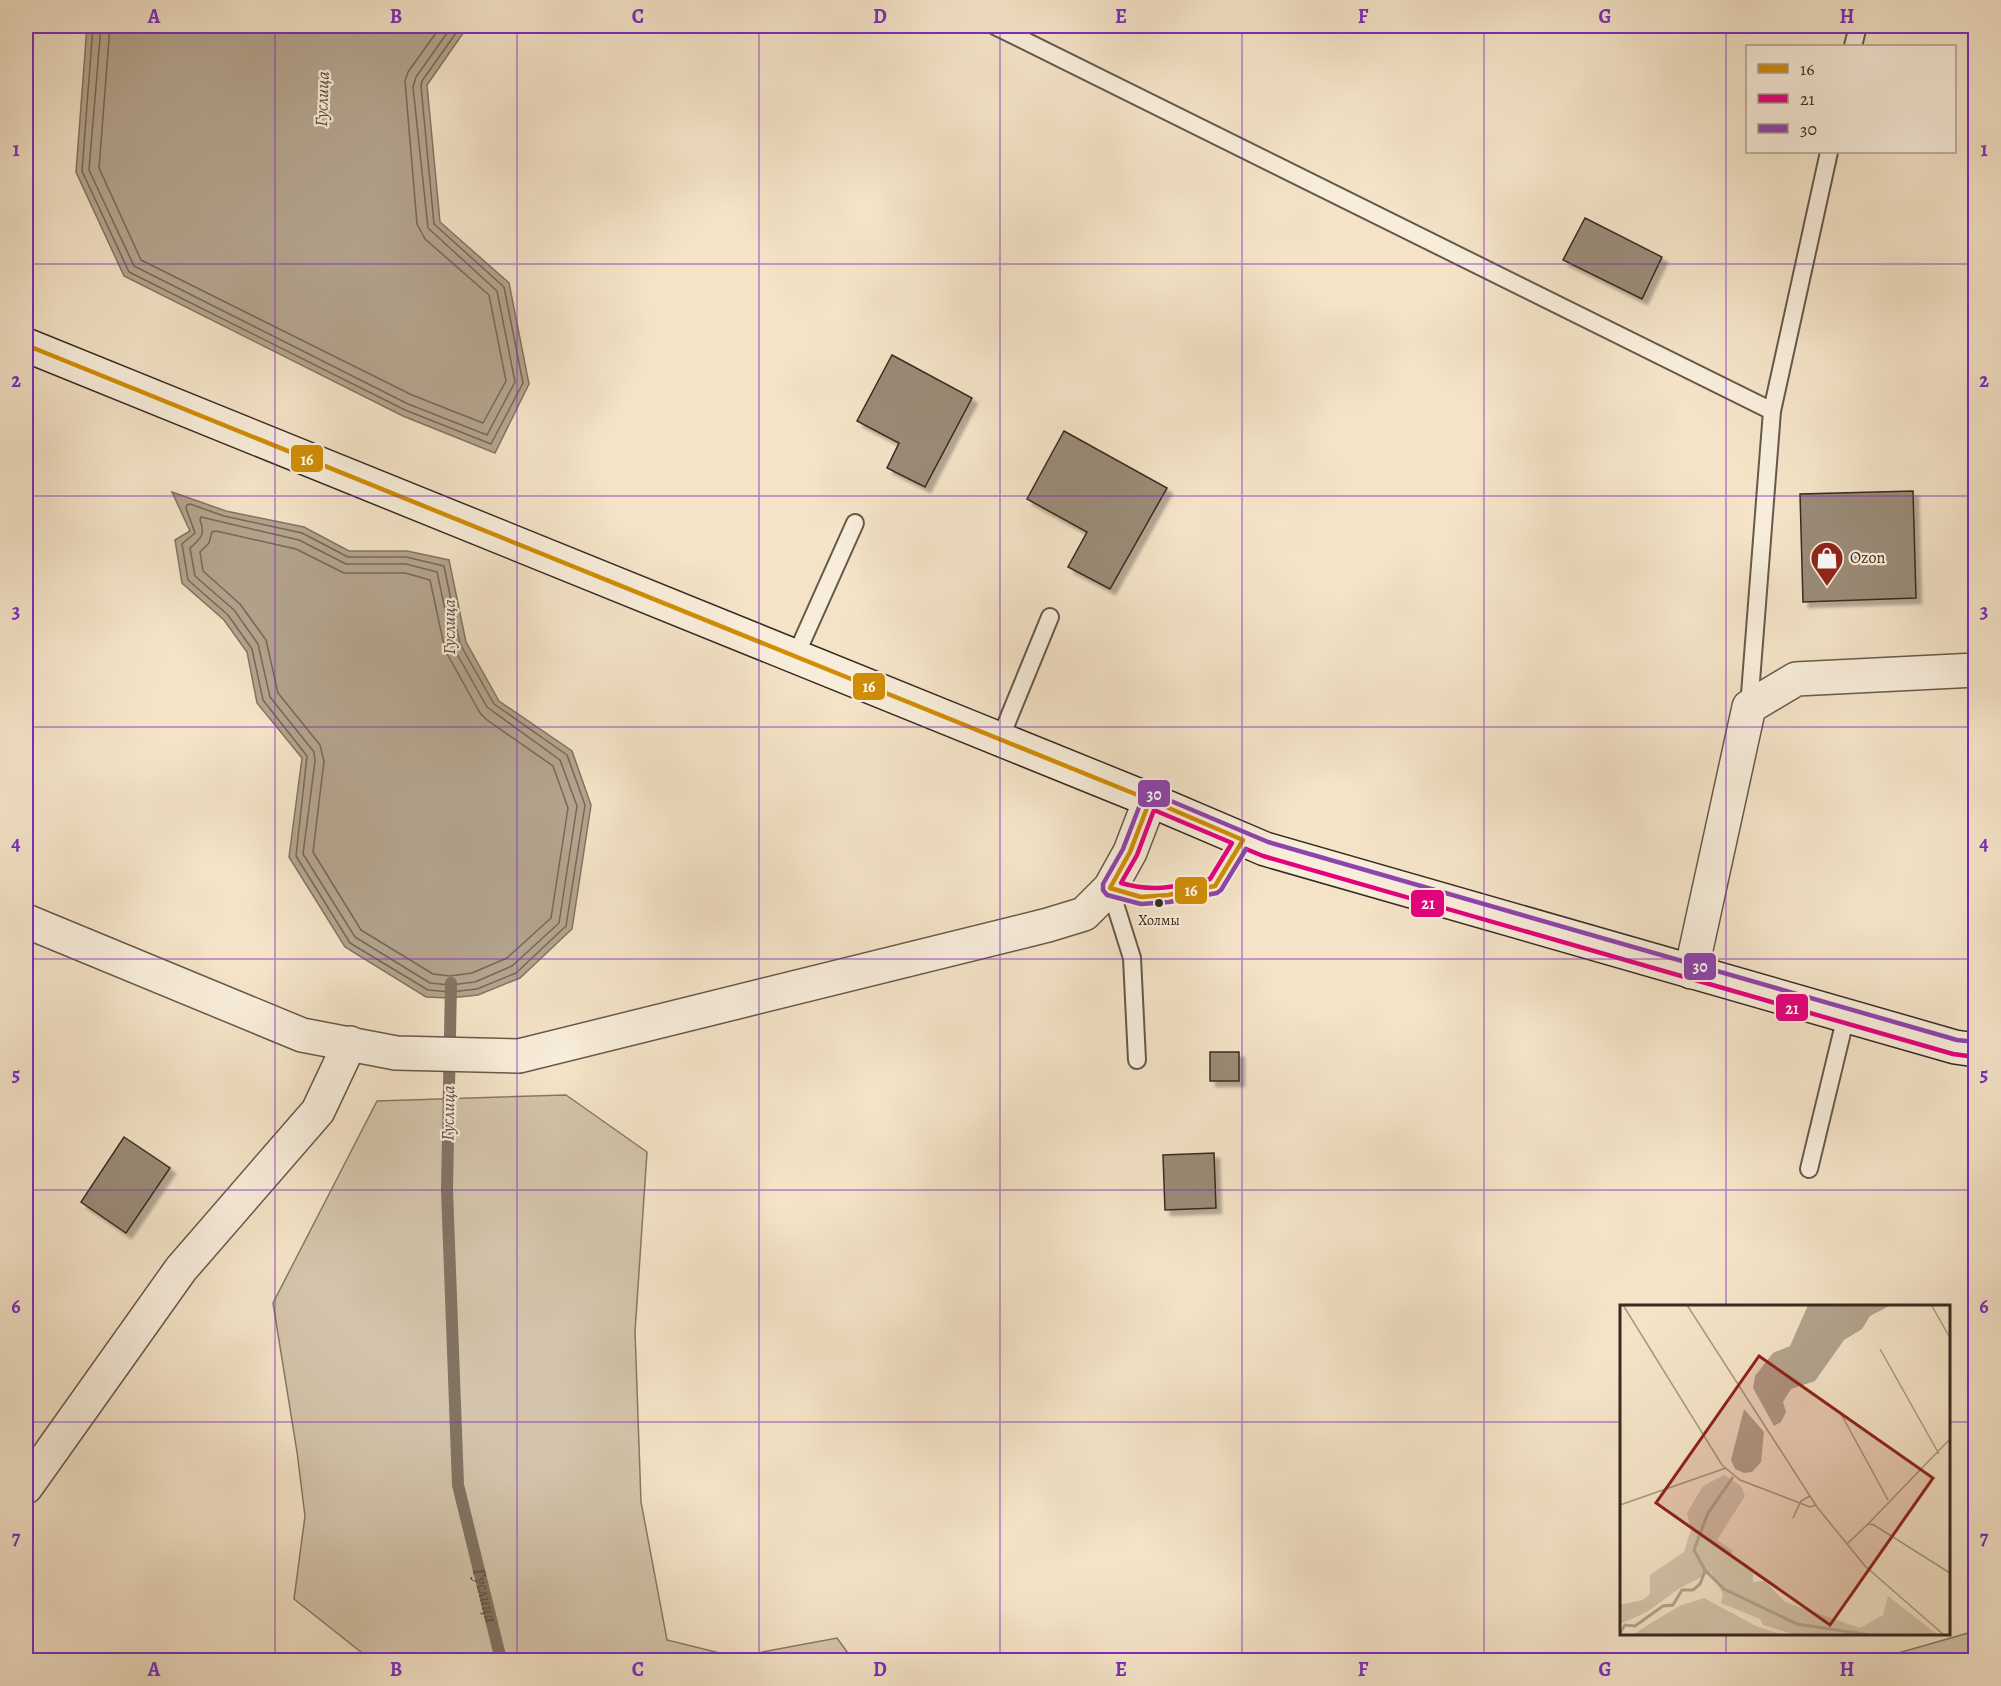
<svg xmlns="http://www.w3.org/2000/svg" width="2001" height="1686" font-family="Alegreya,serif">
	<defs>
		<filter id="shadow"><feDropShadow dx="5.5" dy="5.5" stdDeviation="1.5" flood-color="#0004"/></filter>
	</defs>
	<rect width="100%" height="100%" fill="#f4e3c7"/>
	<filter id="stains"><feTurbulence type="fractalNoise" baseFrequency=".00333" numOctaves="4"/><feColorMatrix values="0 0 0 0 .2 0 0 0 0 .09 0 0 0 0 .02 0 0 0 .5 -.17"/></filter>
	<radialGradient id="worn" r=".72"><stop offset=".6" stop-color="#630" stop-opacity="0"/><stop offset="1" stop-color="#630" stop-opacity=".3"/></radialGradient>
	<g fill="#d4c4ab" stroke="#867866" stroke-width="1.5">
		<path d="M566,1095l81,57 -12,180 6,170 26,138 69,17 101,-19 16,22h-482l-77,-61 11,-83 -8,-64 -24,-149 104,-202z"/>
		<path d="M1975,1631v29h-101z"/>
	</g>
	<g fill="#b4a48e" stroke="#827462" stroke-width="1.5">
		<path d="M87,26h381l-41,59 13,137 69,61 20,101 -34,69 -92,-37 -279,-140 -48,-104z"/>
		<path d="M172,492l54,19 78,16 45,24h58l42,9 17,82 33,59 73,50 19,54 -19,124 -52,49 -42,17 -28,3 -24,-1 -81,-50 -56,-90 13,-99 -45,-55 -10,-51 -23,-32 -42,-37 -7,-43 15,-9z"/>
	</g>
	<g fill="none" stroke-linecap="round" stroke-linejoin="round">
		<g stroke="#766857" stroke-width="1.5">
			<path d="M93,26l-11,145 47,101 276,138 86,34 32,-61 -19,-96 -70,-63 -13,-138 1,-5 39,-55"/>
			<path d="M101,26l-12,144 45,96 274,138 79,31 28,-53 -18,-91 -69,-63 -15,-141 3,-10 36,-51"/>
			<path d="M110,26l-11,142 42,92 271,135 71,28 23,-42 -17,-86 -64,-56 -8,-15 -12,-143 3,-9 33,-46"/>
			<path d="M190,504l34,12 78,17 46,24h58l38,9 16,78 34,60 73,51 18,50 -19,121 -50,47 -39,16 -27,3 -22,-2 -78,-47 -54,-87 11,-100 -44,-56 -11,-51 -24,-34 -40,-35 -6,-36 13,-11 -9,-25 1,-3z"/>
			<path d="M201,517l98,23 47,24h60l31,8 16,75 34,60 73,53 17,46 -18,117 -47,43 -37,16 -25,3 -20,-2 -75,-46 -52,-83 12,-93 -1,-9 -44,-55 -12,-53 -24,-34 -39,-34 -5,-28c10,-9 16,-13 10,-28z"/>
			<path d="M216,531l80,18 48,24h61l25,7 15,70 35,63 7,7 66,46 15,42 -17,110 -44,40 -35,15 -22,3 -17,-2 -72,-44 -48,-78 11,-91 -4,-16 -42,-52 -12,-53 -26,-36 -37,-33 -3,-19 9,-9 3,-11z"/>
		</g>
		<path stroke="#827462" stroke-width="12" id="s1" d="M451,983l-4,207 11,295 43,175"/>
	</g>
	<g fill="#9a8b77" stroke="#382b20" stroke-width="1.5" filter="url(#shadow)">
		<path d="M1585,218l77,39 -20,42 -79,-39z"/>
		<path d="M892,355l80,43 -47,89 -38,-19 12,-25 -42,-22z"/>
		<path d="M1064,431l103,57 -57,101 -42,-22 19,-35 -60,-33z"/>
		<path d="M1913,491l3,107 -113,4 -3,-108z"/>
		<rect x="1210" y="1052" width="29" height="29"/>
		<path d="M124,1137l46,31 -44,65 -45,-31z"/>
		<path d="M1214,1153l2,55 -51,2 -2,-55z"/>
	</g>
	<g fill="none" stroke-linecap="round" stroke-linejoin="round">
		<defs>
			<g id="lane">
				<path d="M995,26l777,385"/>
				<path d="M1853,46l5,-20"/>
				<path d="M795,657l60,-134"/>
				<path d="M1749,707l23,-296 57,-259"/>
				<path d="M1000,739l50,-122"/>
				<path d="M1110,888l22,70 5,102"/>
				<path d="M1110,888l31,9 27,-2 47,-9 28,-46"/>
				<path d="M1809,1169l37,-153"/>
			</g>
			<g id="street">
				<path d="M26,921l276,114 94,18 123,3 529,-131 36,-11 26,-26 20,-36 20,-52"/>
				<path d="M1691,972l58,-265 47,-28 180,-9"/>
				<path d="M26,1487l155,-218 137,-158 32,-68"/>
			</g>
			<path id="secondary" d="M26,345l1124,455 115,49 690,198 21,3"/>
		</defs>
		<use href="#lane" stroke="#67594a" stroke-width="20"/>
		<use href="#street" stroke="#67594a" stroke-width="36"/>
		<use href="#secondary" stroke="#382b20" stroke-width="36"/>
		<use href="#lane" stroke="#f8eddb" stroke-width="16"/>
		<use href="#street" stroke="#f8eddb" stroke-width="33"/>
		<use href="#secondary" stroke="#f8eddb" stroke-width="33"/>
		<defs>
			<g id="bus-1">
				<path d="M26,345l1124,455"/>
				<path d="M1150,800l93,40 -28,46 -47,9 -27,2 -31,-9 20,-36z"/>
			</g>
			<g id="bus-2">
				<path d="M1154,810l78,33 -22,36c-33,7 -55,14 -89,4l16,-28z"/>
				<path d="M1246,849l17,7 690,198 22,3"/>
			</g>
			<path id="bus-3" d="M1246,849l-25,41 -4,3 -48,9 -28,2 -34,-9 -4,-5v-6l20,-35 20,-52 3,-4h6l116,49 689,198 19,2"/>
		</defs>
		<use href="#bus-1" stroke="#f8eddb" stroke-width="9"/>
		<use href="#bus-2" stroke="#f8eddb" stroke-width="9"/>
		<use href="#bus-3" stroke="#f8eddb" stroke-width="9"/>
		<use href="#bus-1" stroke="#d18d06" stroke-width="4.5"/>
		<use href="#bus-2" stroke="#e5007d" stroke-width="4.5"/>
		<use href="#bus-3" stroke="#8e44ad" stroke-width="4.5"/>
	</g>
	<path fill="none" stroke="#7b2cbf" stroke-width="1.5" stroke-opacity="0.55" d="M275,26v1634M517,26v1634M759,26v1634M1000,26v1634M1242,26v1634M1484,26v1634M1726,26v1280M26,264h1950M26,496h1950M26,727h1950M26,959h1950M26,1190h1950M26,1422h1596M1948,1422h28M1726,1634v26"/>
	<defs>
		<symbol id="shop-pin" viewBox="-11 -11 22 30"><path d="M0 17L-7.5 6A9.5 9.5 0 1 1 7.5 6Z" fill="#8f2418" stroke="#f8eddb"/><path d="M-5-2.5h2.3a2.7 3.5 0 0 1 5.4 0H5L5.5 6h-11ZM-1.5-2.5h3a1.5 2.3 0 0 0-3 0Z" fill="#fff"/></symbol>
	</defs>
	<g fill-rule="evenodd">
		<use href="#shop-pin" x="1808" y="539" width="38" height="52"/>
	</g>
	<circle fill="#382b20" stroke="#f8eddb" stroke-width="2" cx="1159" cy="903" r="5"/>
	<g text-anchor="middle" dominant-baseline="central" stroke-width="4.5" stroke-linejoin="round" paint-order="stroke">
		<g font-size="14" fill="#382b20" stroke="#f8eddb">
			<text x="1159" y="920">Холмы</text>
		</g>
		<g font-size="16" fill="#382b20" stroke="#f8eddb" text-anchor="start">
			<text x="1850" y="558">Ozon</text>
		</g>
		<g font-size="18" font-style="italic" fill="#5d4f41" stroke="#f8eddb">
			<text transform="translate(322 99) rotate(-88)">Гуслица</text>
			<text transform="translate(449 627) rotate(-90)">Гуслица</text>
			<text transform="translate(448 1113) rotate(-89)">Гуслица</text>
			<text stroke="none"><textPath href="#s1" startOffset="616">Гуслица</textPath></text>
		</g>
	</g>
	<g transform="translate(1620 1305)">
		<rect width="330" height="330" fill="#f4e3c7"/>
		<path d="M104,170l17,11 4,10 -28,44 15,10v8l21,15v9l12,-1 20,21 75,26 23,-13 5,-19 50,39h-142l-33,-10 -3,-6 -39,-16 2,-9 -12,-22 -31,16 -33,24 -27,12v-19l23,-5 7,-6v-19l34,-23 7,-23 -4,-16 16,-27zM84,293l52,28 27,9h-151l47,-29z" fill="#d4c4ab"/>
		<path d="M188,0h83l-21,11 -8,13 -18,11 -29,41 -24,8 -8,13 3,10 -5,10 -7,4 -21,-38 2,-12 18,-23 17,-7zM124,104l20,23 -3,30 -9,10 -8,1 -9,-4 -4,-9z" fill="#b4a48e"/>
		<path fill="none" stroke="#b4a48e" stroke-width="3" d="M113,172l-25,36 -14,37 11,20 19,19 73,35 72,11M0,328l5,-8 10,1 28,-20 10,-1 9,-15h11l7,-6 5,-13"/>
		<path fill="none" stroke="#a99984" stroke-width="1.5" d="M3,0l99,160 18,15 70,27 6,-2M67,0l130,202 48,59 79,69M312,1l18,32M260,44l59,105M220,107l48,88M0,200l106,-37M173,213l8,-17 9,-5M248,219l82,-85M227,239l21,-20 6,1 76,48"/>
		<path fill="#8f2418" fill-opacity="0.15" stroke="#8f2418" stroke-width="3" d="M139,51l174,122 -103,147 -174,-122z"/>
		<rect width="330" height="330" fill="none" stroke="#382b20" stroke-width="3"/>
	</g>
	<g stroke="#f8eddb" stroke-width="2">
		<rect x="290" y="444" width="34" height="29" rx="6" fill="#d18d06"/>
		<rect x="852" y="672" width="34" height="29" rx="6" fill="#d18d06"/>
		<rect x="1137" y="779" width="34" height="29" rx="6" fill="#8e44ad"/>
		<rect x="1174" y="876" width="34" height="29" rx="6" fill="#d18d06"/>
		<rect x="1410" y="889" width="35" height="29" rx="6" fill="#e5007d"/>
		<rect x="1683" y="952" width="34" height="29" rx="6" fill="#8e44ad"/>
		<rect x="1775" y="993" width="34" height="29" rx="6" fill="#e5007d"/>
	</g>
	<g font-size="16" text-anchor="middle" font-weight="bold" fill="#fff">
		<text x="307" y="465">16</text>
		<text x="869" y="692">16</text>
		<text x="1154" y="800">30</text>
		<text x="1191" y="896">16</text>
		<text x="1428" y="909">21</text>
		<text x="1700" y="972">30</text>
		<text x="1792" y="1014">21</text>
	</g>
	<rect width="2001" height="1686" fill="none" stroke="#f4e3c7" stroke-width="66"/>
	<rect x="1746" y="45" width="210" height="108" fill="#f8eddb" stroke="#ab9f90" stroke-width="1.5"/>
	<rect x="1758" y="64" width="30" height="9" fill="#d18d06" stroke="#ab9f90" stroke-width="1.5"/>
	<text x="1800" y="75" font-size="18" fill="#382b20">16</text>
	<rect x="1758" y="94" width="30" height="9" fill="#e5007d" stroke="#ab9f90" stroke-width="1.5"/>
	<text x="1800" y="105" font-size="18" fill="#382b20">21</text>
	<rect x="1758" y="124" width="30" height="9" fill="#8e44ad" stroke="#ab9f90" stroke-width="1.5"/>
	<text x="1800" y="135" font-size="18" fill="#382b20">30</text>
	<rect x="33" y="33" width="1935" height="1620" fill="none" stroke="#7b2cbf" stroke-width="2"/>
	<g font-size="20" text-anchor="middle" font-weight="bold" fill="#7b2cbf">
		<text x="154" y="23">A</text>
		<text x="396" y="23">B</text>
		<text x="638" y="23">C</text>
		<text x="880" y="23">D</text>
		<text x="1121" y="23">E</text>
		<text x="1363" y="23">F</text>
		<text x="1605" y="23">G</text>
		<text x="1847" y="23">H</text>
		<text x="16" y="156">1</text>
		<text x="1984" y="156">1</text>
		<text x="16" y="387">2</text>
		<text x="1984" y="387">2</text>
		<text x="16" y="618">3</text>
		<text x="1984" y="618">3</text>
		<text x="16" y="850">4</text>
		<text x="1984" y="850">4</text>
		<text x="16" y="1081">5</text>
		<text x="1984" y="1081">5</text>
		<text x="16" y="1313">6</text>
		<text x="1984" y="1313">6</text>
		<text x="16" y="1544">7</text>
		<text x="1984" y="1544">7</text>
		<text x="154" y="1676">A</text>
		<text x="396" y="1676">B</text>
		<text x="638" y="1676">C</text>
		<text x="880" y="1676">D</text>
		<text x="1121" y="1676">E</text>
		<text x="1363" y="1676">F</text>
		<text x="1605" y="1676">G</text>
		<text x="1847" y="1676">H</text>
	</g>
	<rect width="100%" height="100%" filter="url(#stains)"/>
	<rect width="100%" height="100%" fill="url(#worn)"/>
</svg>
